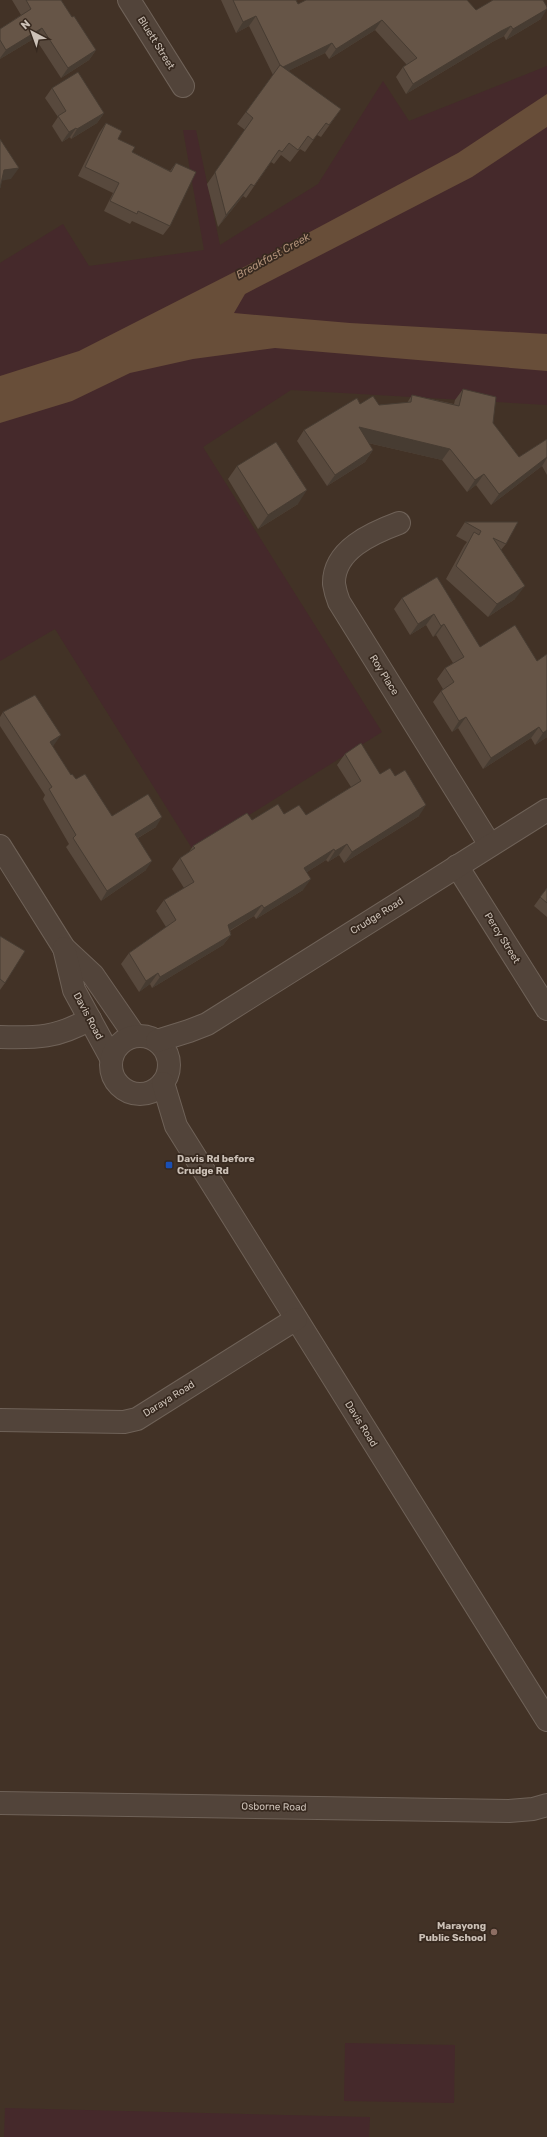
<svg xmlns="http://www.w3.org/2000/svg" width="547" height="2137" font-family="Rubik,sans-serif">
	<rect width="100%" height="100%" fill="#423226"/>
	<g fill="#45292b">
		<path d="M547,66v339l-256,-15 -88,57 179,285 -189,118 -138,-221 -55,32v-398l63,-39 26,42 115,-16 -21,-120h13l24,115 98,-61 65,-103 26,40z"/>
		<path d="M345,2043l110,2 -1,58 -110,-2z"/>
		<path d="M5,2108l365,9 -1,20h-365z"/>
	</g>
	<path fill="#684e39" d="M547,94v33l-75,50 -227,117 -11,19 116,10 197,11v37l-272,-23 -82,11 -63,14 -58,28 -72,22v-47l79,-25 167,-85 212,-113z"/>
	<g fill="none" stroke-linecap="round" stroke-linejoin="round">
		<defs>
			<g id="minor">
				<path d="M129,0l54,86"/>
				<path d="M399,523c-27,10 -66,27 -65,61 1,6 3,13 5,18l151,243"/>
				<path d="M0,846l64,102 29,27 42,61"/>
				<path d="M457,866l90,143"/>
				<path d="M64,948l10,42 37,68"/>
				<circle cx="140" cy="1065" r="29"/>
				<path d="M0,1037c37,1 57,1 90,-18"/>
				<path d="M157,1041l32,-10 18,-7 340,-214"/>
				<path d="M163,1083l13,43 371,594"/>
				<path d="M0,1420l124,2 13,-3 159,-100"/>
				<path d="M0,1803l509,8 24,-2 14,-4"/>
			</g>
		</defs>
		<use href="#minor" stroke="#6f6258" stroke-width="24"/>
		<use href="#minor" stroke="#52443a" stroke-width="22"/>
	</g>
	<g fill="#58493d">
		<path d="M12,0h49l11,17 24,33 -7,10 -28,18 -26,-40 -35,21v-30l21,-14z"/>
		<path d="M221,0h59l18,4 178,6 65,9 -35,21 -2,-4 -10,5 -88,53 -10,-17 7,-10 4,-2 -32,-35 -46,29 -4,-6 -37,18 53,38 -20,28 -4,-2 -12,17 -5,-3 -10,13 -9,-7 -7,9 -3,-2 -25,36 -3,-2 -25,31 -11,-43 38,-54 -8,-6 36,-49 -24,-49 -13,7z"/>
		<path d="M52,88l52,25 -7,10 -26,16 -1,-2 -8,5 -10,-16 6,-9 -13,-19z"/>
		<path d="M106,123l12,16 14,13 38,19 6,-8 -6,63 -7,9 -31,-14 -2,3 -26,-13 9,-18 -35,-17 21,-43z"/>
		<path d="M463,389l30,34 26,34 28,-18v36l-5,-9 -51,39 -15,-20 -9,7 -25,-32 -74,-17 5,7 -8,12 -38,24 -30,-45 7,-11 56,-26 19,1 28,-2 5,-8 42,9 1,-4z"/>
		<path d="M237,466l61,38 -40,25 -30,-50z"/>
		<path d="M465,522l41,22 -5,6 14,49 -27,18 -42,-38 18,-33 3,-4 -11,-6z"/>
		<path d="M437,577l43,70 57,14 10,-7v83l-12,8 -4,-7 -48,31 -25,-41 -6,4 -19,-30 8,-11 2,-2 -6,-10 8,-11 8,-5 -17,-28 -3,2 -7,-12 -16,10 -16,-26 8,-11z"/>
		<path d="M3,712l51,33 -2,1 19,29 5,4 36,37 44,11 -18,11 8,32 -45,31 -35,-54 3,-3 -26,-45 2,-4 -45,-69v-9z"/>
		<path d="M345,754l35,20 39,42 -75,47 -5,-8 -11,7 -2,-2 -19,12 -4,18 -47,29 -2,-3 -24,15 1,4 -8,10 -71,43 -2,-4 -11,8 -18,-28 8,-11 37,-26 -10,-16 8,-11 20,-12 -12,-19 8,-11 9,-6 4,-6 59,-26 32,-6 22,1 45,-28 -14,-22z"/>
		<path d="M547,888v29l-13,-11z"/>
		<path d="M0,936l5,47 -5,7z"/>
	</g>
	<g fill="#473c32">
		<path d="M547,9l-6,10 -35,21 7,-11z"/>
		<path d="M256,16l-7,10 -13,7 7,-11z"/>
		<path d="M382,20l-7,10 -46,29 7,-10z"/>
		<path d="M511,26l-7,10 -10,5 -88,53 7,-10 88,-53z"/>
		<path d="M42,28l-7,10 -35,21v-1l6,-8z"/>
		<path d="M332,43l-7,10 -51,25 7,-10z"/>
		<path d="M96,50l-7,10 -28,18 7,-10z"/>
		<path d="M104,113l-7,10 -26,16 6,-10z"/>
		<path d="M76,128l-6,9 -8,5 7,-10z"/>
		<path d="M19,168l-8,11 -11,2 4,-11z"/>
		<path d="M251,184l-8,12 -25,31 8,-12z"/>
		<path d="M359,427l91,22 -8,11 -91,-21z"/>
		<path d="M373,450l-8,12 -38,24 8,-11z"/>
		<path d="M547,457v1l-5,8 -51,39 8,-11z"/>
		<path d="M484,474l-8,11 -9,7 8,-12z"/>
		<path d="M307,490l-9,14 -40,25 10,-14z"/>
		<path d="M525,586l-10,13 -27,18 9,-13z"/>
		<path d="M434,614l-8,11 -16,10 8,-11z"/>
		<path d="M444,624l-8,11 -3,2 8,-11z"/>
		<path d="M466,717l-8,11 -6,4 7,-11z"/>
		<path d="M539,727l-8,11 -48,31 8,-11z"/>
		<path d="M547,730v7l-12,8 8,-12z"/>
		<path d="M61,735l-7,10 -10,6 6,-9z"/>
		<path d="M426,805l-7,11 -75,47 8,-11z"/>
		<path d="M162,817l-6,10 -27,16 6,-9z"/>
		<path d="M347,844l-8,11 -11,7 7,-11z"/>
		<path d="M334,849l-8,11 -30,19 8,-11z"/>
		<path d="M152,861l-6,9 -45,31 6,-10z"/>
		<path d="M311,879l-8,11 -47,29 8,-11z"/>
		<path d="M262,905l-8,11 -34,20 8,-11z"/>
		<path d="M231,935l-8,10 -71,43 8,-11z"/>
		<path d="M158,973l-8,11 -11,8 7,-11z"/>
	</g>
	<g fill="#665547" stroke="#473c32">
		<path d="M26,0h35l11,17 2,-1 22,34 -28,18 -26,-40 -36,22 -6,-10v-11l31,-20z"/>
		<path d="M233,0h63l2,4 8,-4h161l9,10 17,-10h50l4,7v2l-34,20 -2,-3 -10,5 -88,53 -10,-17 14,-9 -35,-38 -46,29 -4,-6 -49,24 -3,-2 -24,-49 -13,6z"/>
		<path d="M280,65l61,44 -12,16 -3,-2 -13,17 -5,-4 -10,14 -9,-7 -7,9 -3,-2 -25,36 -3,-2 -25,31 -11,-43 38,-54 -7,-6z"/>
		<path d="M78,72l26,41 -27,16 -1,-1 -7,4 -11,-16 8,-5 -14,-23z"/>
		<path d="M106,123l16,8 -4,8 17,8 -3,5 39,20 5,-9 20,9 -26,54 -32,-15 -1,3 -27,-13 9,-18 -34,-16z"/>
		<path d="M0,139l19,29 -15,2 -4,18z"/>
		<path d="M463,389l33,8 -3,26 26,34 28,-18v18l-48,37 -15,-20 -9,6 -25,-31 -91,-22 14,23 -38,25 -31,-45 53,-32 3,6 13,-8 6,9 32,-3 1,-7 47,11z"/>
		<path d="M276,442l31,48 -39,25 -31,-49z"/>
		<path d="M465,522h53l-12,22 -13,-6 32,48 -28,18 -41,-38 18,-34 5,3 2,-4z"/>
		<path d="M437,577l43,70 35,-22 22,36 10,-7v76l-4,3 -4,-6 -48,31 -25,-41 -7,4 -18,-30 13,-9 -9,-14 19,-11 -20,-33 -3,2 -7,-12 -16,10 -16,-26z"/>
		<path d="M35,695l26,40 -11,7 21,33 1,-1 4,5 9,-5 27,42 36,-22 14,23 -27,17 17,27 -45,30 -34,-53 3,-3 -27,-46 3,-2 -49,-75z"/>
		<path d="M361,743l19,31 10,-6 5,8 10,-6 21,35 -74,47 -5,-8 -12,7 -1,-2 -30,19 7,11 -47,29 -2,-3 -34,20 3,10 -71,42 -2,-4 -12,8 -17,-28 47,-33 -12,-20 30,-18 -14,-24 15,-10 -2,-2 54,-33 5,7 26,-16 6,10 15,-9 7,10 55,-34 -16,-27z"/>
		<path d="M547,888v15l-7,-6z"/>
		<path d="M0,936l25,15 -20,32 -5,-4z"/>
	</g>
	<rect fill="#1a4fb4" stroke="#37291f" stroke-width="1.5" x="165" y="1161" width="8" height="8" rx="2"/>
	<circle fill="#8d6e63" stroke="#37291f" stroke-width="1.5" cx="494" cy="1932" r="4"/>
	<g text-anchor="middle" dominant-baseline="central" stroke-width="3.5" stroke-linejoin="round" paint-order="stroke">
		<g font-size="10" fill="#ccc1b7" stroke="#37291f">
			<text transform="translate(156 43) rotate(58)">Bluett Street</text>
			<text transform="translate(384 675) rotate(58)">Roy Place</text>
			<text transform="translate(377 916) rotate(-32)">Crudge Road</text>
			<text transform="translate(502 938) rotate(58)">Percy Street</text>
			<text transform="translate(88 1016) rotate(62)">Davis Road</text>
			<text transform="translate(169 1399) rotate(-32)">Daraya Road</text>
			<text transform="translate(361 1424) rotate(58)">Davis Road</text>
			<text transform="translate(274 1807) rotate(1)">Osborne Road</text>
		</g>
		<g font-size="10" font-weight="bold" fill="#ccc1b7" stroke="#37291f" text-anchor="start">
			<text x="177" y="1159">Davis Rd before<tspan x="177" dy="12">Crudge Rd</tspan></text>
			<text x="486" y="1926" text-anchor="end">Marayong<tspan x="486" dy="12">Public School</tspan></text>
		</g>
		<g font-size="11" font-style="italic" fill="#ae8f77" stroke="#37291f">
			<text transform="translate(273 256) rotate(-29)">Breakfast Creek</text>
		</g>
	</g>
	<g transform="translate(32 32) rotate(319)" stroke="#37291f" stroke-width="3" paint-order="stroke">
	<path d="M0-3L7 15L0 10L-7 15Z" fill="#ccc1b7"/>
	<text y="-6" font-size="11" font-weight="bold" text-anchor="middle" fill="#ccc1b7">N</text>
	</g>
</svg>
